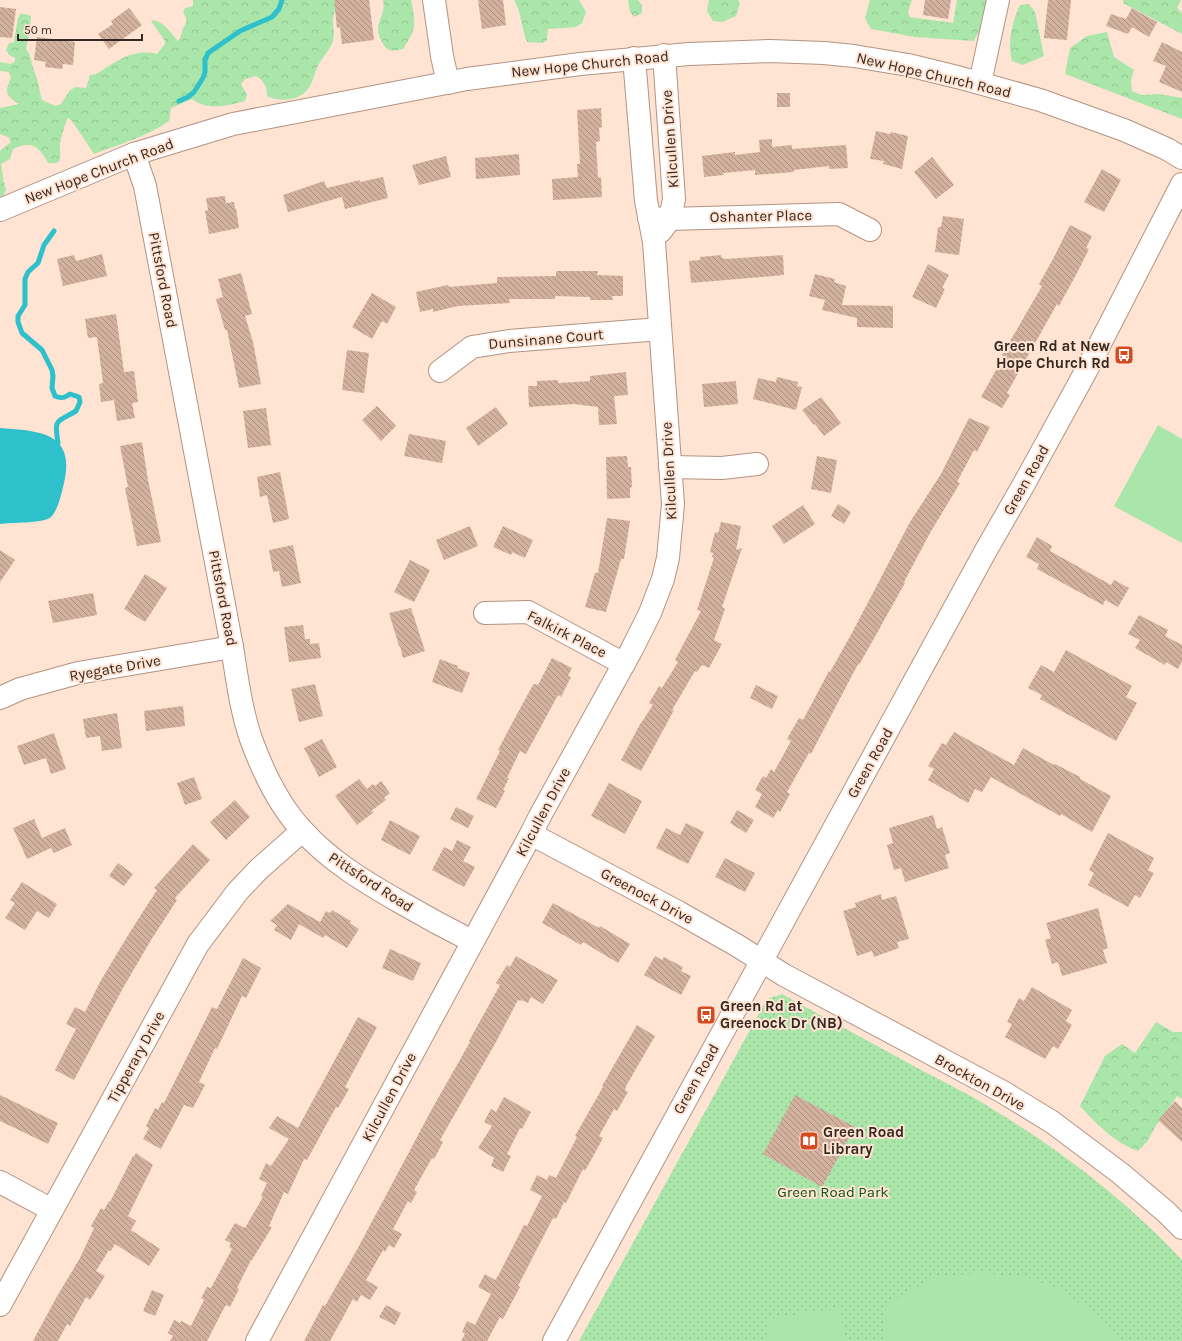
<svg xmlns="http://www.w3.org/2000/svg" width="1182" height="1341" font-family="Karla,sans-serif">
	<defs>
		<pattern id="forest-crowns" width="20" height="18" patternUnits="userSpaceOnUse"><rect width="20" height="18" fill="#aae6a9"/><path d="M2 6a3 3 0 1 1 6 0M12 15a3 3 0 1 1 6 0" fill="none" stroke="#93c591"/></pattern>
		<pattern id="park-dots" width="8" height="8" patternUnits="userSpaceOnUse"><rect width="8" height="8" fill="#aae6a9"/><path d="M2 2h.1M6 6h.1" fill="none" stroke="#93c591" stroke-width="1.8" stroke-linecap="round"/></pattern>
		<pattern id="building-back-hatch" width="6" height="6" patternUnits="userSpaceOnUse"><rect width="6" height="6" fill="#d2b19e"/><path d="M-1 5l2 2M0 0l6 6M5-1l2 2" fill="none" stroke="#ab9080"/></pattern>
	</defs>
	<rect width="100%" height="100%" fill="#ffe3d3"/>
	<g fill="url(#forest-crowns)">
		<path d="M193,0h148l-5,4c-1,5 -2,10 -3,15 0,7 2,14 0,22 -3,9 -10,15 -14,23 -4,7 -5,14 -8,20 -8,17 -28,18 -43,13 -2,-10 -3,-16 -12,-21l-11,3 -4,5 6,11 -2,6c-18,5 -37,10 -53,-2l-21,9 -2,13c-22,16 -50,23 -75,33l-22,-33 -4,-3c-2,2 -8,23 -8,27 -1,11 5,20 -12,18 -10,-18 -16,-22 -35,-14l-3,10 -9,5 3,19 2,7 -3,7 -3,1v-47l11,-9 -3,-5 -8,-3v-26l19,-4c-13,-8 -15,-12 -8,-26l-2,-6 -9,-1v-9l11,2 4,-3v-3l-6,-3 -3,-5 3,-7 5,-1 4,-24 2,-4h5l6,2 -1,14 -4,19 3,4 4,15 4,11 5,21 13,6 6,-2 9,-14 6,-3 10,1 4,-13c8,0 10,-4 17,-8 16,-10 30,-18 50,-13l8,-10v-3l-14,-20 3,-1c11,3 17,13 24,21 3,-4 3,-6 4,-10 4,-10 7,-9 1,-19l2,-4 8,-2z"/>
		<path d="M383,0h28c5,24 6,28 -8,49 -11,2 -15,4 -21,-7 -11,-19 5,-25 1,-42z"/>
		<path d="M514,0h65l7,12 -4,11 -6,4 -28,2 -1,11 -4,3 -16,-1c-6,-15 -5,-28 -13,-42z"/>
		<path d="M628,0h10l4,5v8l-8,4 -4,-5z"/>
		<path d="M709,0h29l2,3 -4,13 -14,6 -9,-1 -6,-10z"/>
		<path d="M870,0h42l-4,12 2,5 43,6 4,-23h33l-10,29 -6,12 -59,-4 -44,-8 -6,-11z"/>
		<path d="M1123,0h58l-4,8 5,5v21l-59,-31z"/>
		<path d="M1029,4l6,8 9,44 -21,9 -11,-4c-5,-18 0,-39 8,-56z"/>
		<path d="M1107,32l7,25 20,13 -3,11 1,10 10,4 17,-1 23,4v21l-117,-45 5,-26 17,-12z"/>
		<path d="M1156,1022l17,10h9v67l-5,-3 -22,31 -8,15 -9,9c-23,-8 -42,-27 -58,-45l25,-50 17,-12 13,9z"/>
	</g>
	<path fill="url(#park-dots)" d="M782,994c47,26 94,51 141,77 23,12 48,24 71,39 69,42 133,91 188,150v81h-603l188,-342z"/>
	<g fill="#aae6a9">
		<path d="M1158,425l24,14v104l-68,-37z"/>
		<path d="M981,1273l50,5 35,15 43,32 11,16h-236l2,-36 49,-28z"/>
		<path d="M840,1308l5,33h-76l-3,-22z"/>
	</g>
	<path fill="#2ec0cb" d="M0,428c38,3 76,3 64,55 -2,9 -6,27 -13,34 -8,7 -40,5 -51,7z"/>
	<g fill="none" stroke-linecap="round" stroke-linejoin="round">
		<g stroke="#2ec0cb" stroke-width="5">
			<path d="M179,101l9,-4 6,-5 9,-14 2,-6v-12l3,-7 32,-22 32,-14 7,-8 3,-9"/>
			<path d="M53,445l5,-2c-4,-25 -2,-20 18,-32l4,-9 -1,-5 -9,-3c-5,4 -9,5 -15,2l-3,-8 1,-12 -1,-6 -10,-20 -20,-17 -4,-11v-6l7,-11v-26l3,-7 10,-9 6,-18 10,-14"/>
		</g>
	</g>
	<g fill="url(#building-back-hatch)">
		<path d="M334,0h35l5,40 -32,4 -2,-17 -3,1z"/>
		<path d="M478,0h25l3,25 -24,4z"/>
		<path d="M925,0h26l-3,19 -25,-4z"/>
		<path d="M1048,0h23l-4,40 -23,-2z"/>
		<path d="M0,7l16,2 -4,29 -12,-1z"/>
		<path d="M129,8l13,17 -33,24 -11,-15 15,-10 -2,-3z"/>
		<path d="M1132,8l25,14 -8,15 -17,-10 -4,7 -22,-8 5,-12 15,5z"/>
		<path d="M37,37l38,5 -2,23 -10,-1 -1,5 -17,-2 1,-5 -12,-2z"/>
		<path d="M1162,42l20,10v40l-23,-10 7,-16 -13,-5z"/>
		<rect x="777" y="93" width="13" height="14"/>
		<path d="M601,108l1,19 -3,1 1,13 -4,1 2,36 3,-1 1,20 -49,3 -1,-21 26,-2 -1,-13h3l-3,-54z"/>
		<path d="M876,131l14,3 1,-2 17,4 -6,33 -19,-5 1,-3 -14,-2z"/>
		<path d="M772,139v8l20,-2v4l54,-4 2,23 -19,1v-3l-35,4v2l-39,3v-5l-32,3 1,2 -20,2 -2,-21 33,-4v3l25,-3 -1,-12z"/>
		<path d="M519,154l1,21 -44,4 -1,-21z"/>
		<path d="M446,156l5,21 -32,8 -7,-20z"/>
		<path d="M932,157l22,28 -18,14 -22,-27z"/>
		<path d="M1102,169l19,11 -17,32 -20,-10z"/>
		<path d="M383,177l5,21 -43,11 -3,-12 -54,15 -5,-17 41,-14 3,7 33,-8v2z"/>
		<path d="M225,196l1,7 8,-1 1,7 1,-1 3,20 -30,6 -4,-23 3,-1 -2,-12z"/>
		<path d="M943,216l21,3 -5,36 -24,-3 3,-25h3z"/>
		<path d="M1070,225l22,11 -6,12 3,1 -11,22 -19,35 -2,-2 -45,80 -5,9 3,2 -8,13 -21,-11 23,-41 -2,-1 40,-69 -3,-2 14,-25z"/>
		<path d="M102,254l5,22 -44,10 -6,-27 17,-4 2,6z"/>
		<path d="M721,255l1,3 4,1 57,-4 1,20 -93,8 -2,-22 11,-1v-3z"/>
		<path d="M928,264l21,11 -7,13 3,1 -9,19 -24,-11z"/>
		<path d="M556,271h42l-1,4 26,1v20h-11l1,4h-23v-3l-35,-1v3h-46l1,4 -52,3 -25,6v-3l-13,3 -4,-20 32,-7 1,2 48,-4v-6l59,-1z"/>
		<path d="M241,273l11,41 -7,2 8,26 8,42 -22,4 -12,-58h-2l-9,-31 7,-2 -5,-18z"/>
		<path d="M815,274l20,5 -1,3 12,4 -4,19 51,1v22l-36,-1v-9l-35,-8 3,-10 -16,-4z"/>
		<path d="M372,293l24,14 -9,17 -5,-3 -10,18 -20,-12z"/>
		<path d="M116,314l8,58 10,-1 4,31 -6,1 3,15 -18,3 -3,-21 -13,2 -2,-18 4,-1 -6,-46 -9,1 -3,-19z"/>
		<path d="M347,350l22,3 -5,40 -22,-3z"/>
		<path d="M626,372l2,23 -14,1 3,28 -18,1 -1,-18 -24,-3 -45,3 -1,-21h9v-5l21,-1v3l32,-2v-5z"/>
		<path d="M777,377l21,5 -1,4 5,1 -6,23 -43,-11 5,-21 18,4z"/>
		<path d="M736,381l2,23 -34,3 -2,-23z"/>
		<path d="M821,397l20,26 -17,13 -9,-12 -1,1 -12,-15z"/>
		<path d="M377,406l19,20 -15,15 -19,-21z"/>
		<path d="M496,407l12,17 -30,22 -12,-18z"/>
		<path d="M266,408l5,37 -23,3 -5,-37z"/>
		<path d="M969,418l21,9 -13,25 -3,-2 -17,32 3,1 -30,50 -26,49 1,1 -46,82 -1,-1 -47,90 -2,-1 -22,39 3,2 -10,18 -2,-2 -5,8 -18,-11 7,-13 -7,-4 8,-14 3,2 5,-9 3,3 17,-31 -4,-2 12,-21 4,2 26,-49 1,1 23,-41 57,-109 31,-48z"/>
		<path d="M409,434l37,7 -4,22 -38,-7z"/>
		<path d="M142,442l6,38 13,62 -24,4 -12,-58 3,-1 -8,-41z"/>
		<path d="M627,456l1,11h3l1,20 -2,1v10l-23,1 -1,-42z"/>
		<path d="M817,456l20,4 -6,33 -20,-4z"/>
		<path d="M280,472l9,47 -16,4 -6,-28 -7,2 -3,-20z"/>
		<path d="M838,504l13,8 -7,12 -13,-8z"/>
		<path d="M803,505l12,19 -31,20 -12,-18z"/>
		<path d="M607,518l23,3 -6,38h-3l-15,53 -21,-5 10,-34h3z"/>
		<path d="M721,522l20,4 -5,24 6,-2 -20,59 3,2 -11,31 8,4 -13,24 -7,-3 -5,7 -2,-1 -23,39h2l-33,61 -20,-11 18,-34 14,-21 -4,-2 10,-17 3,2 16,-26 -3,-2 26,-49 -4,-1 17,-52 -2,-1 1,-4 -3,-1 5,-20 3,1z"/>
		<path d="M470,526l8,20 -34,14 -8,-20z"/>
		<path d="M503,526l30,14 -8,18 -13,-6 -1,3 -18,-8z"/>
		<path d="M1037,537l15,9 -2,5 61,34 3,-5 15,8 -11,19 -13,-7 -2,5 -66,-36 2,-5 -13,-7z"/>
		<path d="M293,545l8,38 -19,4 -3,-16 -6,1 -4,-22z"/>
		<path d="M0,550l15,10 -15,22z"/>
		<path d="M410,560l20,10 -16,32 -20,-10z"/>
		<path d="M145,574l22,14 -22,34 -21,-13z"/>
		<path d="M93,593l4,22 -44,8 -5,-22z"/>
		<path d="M411,608l14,43 -22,7 -3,-12h-1l-10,-33z"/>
		<path d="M1139,615l29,15 -3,6 17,9v16l-4,8 -12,-7 -1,3 -30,-17 5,-8 -12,-6z"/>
		<path d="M303,625l2,14h5v5l9,-1 2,15 -32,4 -5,-35z"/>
		<path d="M1066,650l66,36 -6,11 11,6 -21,38 -76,-42 2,-4 -14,-7 13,-23 13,7z"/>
		<path d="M552,658l20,10 -4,8 3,1 -10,20 -3,-2 -32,59 -6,-3 -13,27h2l-6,12 2,1 -9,17 -20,-9 24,-48 -2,-1 18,-34 17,-31 1,-1 4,1z"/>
		<path d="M440,659l18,7 -1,2 13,5 -8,20 -30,-11z"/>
		<path d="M315,684l8,32 -24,6 -8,-33z"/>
		<path d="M756,685l22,11 -6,13 -22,-11z"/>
		<path d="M183,706l2,20 -39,5 -2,-20z"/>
		<path d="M117,713l5,35 -20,3 -2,-15 -14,2 -3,-19z"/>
		<path d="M954,732l60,33 9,-17 31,17 1,-1 25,13v2l31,17 -19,36 -31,-18 -1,2 -69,-39 -9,15 -7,-3 -7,14 -40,-23 6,-11 -6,-3 14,-23 4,2z"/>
		<path d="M54,733l12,36 -15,5 -5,-16 -22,7 -7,-19z"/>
		<path d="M322,739l15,28 -18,10 -15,-29z"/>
		<path d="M194,777l8,22 -17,6 -8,-22z"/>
		<path d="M359,779l8,10 6,-5 2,2 6,-5 9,12 -6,5 2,2 -15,11 3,1 -17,13 -22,-29z"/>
		<path d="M609,783l33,18 -17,33 -34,-18z"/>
		<path d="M235,800l15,17 -24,23 -16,-18z"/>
		<path d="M456,807l18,9 -6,12 -18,-9z"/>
		<path d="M737,810l17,10 -8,13 -16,-10z"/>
		<path d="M933,815l4,14 5,-2 8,26 -5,2 4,13 -44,14 -4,-14 -7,2 -7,-25 6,-2 -4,-15z"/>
		<path d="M34,819l8,19 23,-10 7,17 -18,8 -3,-5 -24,11 -14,-31z"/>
		<path d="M390,820l30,16 -10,19 -29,-15z"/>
		<path d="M686,823l18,9 -16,32 -32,-16 10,-20 14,7z"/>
		<path d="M1108,833l46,25 -6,12 6,3 -14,25 -5,-3 -7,12 -40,-22 6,-12 -5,-3z"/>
		<path d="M457,840l14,7 -8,14 12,6 -11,20 -32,-17 12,-23 8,4z"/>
		<path d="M193,844l17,16 -35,38 2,2 -26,40 -28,48 -49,92 -19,-10 21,-41 -10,-5 9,-17 10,5 15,-30 30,-50 27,-42 -3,-2z"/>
		<path d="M725,858l30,15 -10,19 -30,-15z"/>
		<path d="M118,863l15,11 -9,12 -15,-10z"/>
		<path d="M22,882l35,22 -8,14 -12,-7 -12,19 -20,-12 10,-15 -5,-3z"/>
		<path d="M881,894l1,6 14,-4 13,43 -12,3 2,6 -25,9 -2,-6 -15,5 -14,-45 13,-4 -1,-4z"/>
		<path d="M553,903l46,25 1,-2 30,18 -12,19 -35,-21 -2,3 -39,-22z"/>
		<path d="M288,904l32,18 6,-11 4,2 2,-3 19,11 -1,2 9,6 -12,19 -22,-13 -2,3 -24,-14 -8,16 -17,-10 3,-5 -7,-4z"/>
		<path d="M1098,908l10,40 -5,2 4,13 -45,13 -4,-14 -6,2 -4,-14 -3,-10 6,-2 -5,-15z"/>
		<path d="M390,949l31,14 -8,18 -31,-13z"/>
		<path d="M516,956l42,24 -15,24 -12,-7 -3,6 -7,-3 -1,1 -2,-1 -22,42 -56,98 3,2 -9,17 -2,-1 -18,32 3,2 -6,11 -3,-2 -15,28 9,5 -8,14 -5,-3 -4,7 -2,-2 -17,30 12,7 -8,13 -9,-5 -4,7 -4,-3 -23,42h-26l19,-36 2,1 34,-60 74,-139 37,-65 -1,-1 31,-56 -4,-2 11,-18 3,2z"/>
		<path d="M655,956l7,4 2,-3 19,10 -2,4 10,5 -10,19 -37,-20z"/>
		<path d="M243,958l18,10 -15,30 -4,-2 -25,53 -2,-1 -16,34 6,3 -12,23 -9,-3 -23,44 -18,-10 6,-11 -3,-2 9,-18 3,2 4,-8 2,1 48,-96 5,2z"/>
		<path d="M1032,987l40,23 -6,11 6,4 -14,24 -5,-3 -8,13 -40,-22 7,-13 -5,-2 12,-24 5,3z"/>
		<path d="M358,1017l19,10 -32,60 4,2 -11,19 -2,-1 -29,53 -3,-1 -16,35 -4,-2 -15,34 3,1 -20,33h-1l-14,28 2,1 -9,18 -4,-2 -3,5 -16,31h-37l3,-5 -5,-3 6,-13 6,3 1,-2 10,5 13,-26 -3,-2 6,-11 4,1 21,-39 -3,-2 2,-4 -6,-3 10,-17 10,5 18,-31 -2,-1 6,-13 -8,-4 7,-16 5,3 18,-27 -20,-11 8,-12 21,12z"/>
		<path d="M637,1025l18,11 -29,50 -1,4 3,2 -11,19 -3,-2 -15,27 4,2 -18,33 -2,-2 -17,34 -2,-1 -8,17 -3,-1 -35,68 2,1 -17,32 -3,-2 -13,24h-26l4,-7 -3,-2 5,-11 8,4 16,-31 -13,-7 7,-13 10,6 3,-4 26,-51 3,1 15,-30 -12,-6 7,-15 10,5 2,-5 7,3 21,-41 -2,-1 28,-49 -1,-1z"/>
		<path d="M0,1095l58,28 -10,21 -48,-23z"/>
		<path d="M795,1095l60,32 -33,60 -59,-33z"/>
		<path d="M504,1097l27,15 -9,17 -2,-1 -13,26 4,2 -8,16 -12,-6 3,-8 -16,-10 14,-22 -8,-4 7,-13 5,3z"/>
		<path d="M1175,1101l7,7v34l-24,-22z"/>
		<path d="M136,1153l17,12 -25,51 8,5 -5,9 29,19 -11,17 -34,-22 -4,7 -2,-1 -13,21 9,5 -15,24 -4,-3 -16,29 -3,-2 -9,17h-25l23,-43 24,-40 14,-30 -3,-2 10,-18 3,2 5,-9 1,1 23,-46h1z"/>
		<path d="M152,1290l12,5 -9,21 -12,-5z"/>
		<path d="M386,1305l15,8 -6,12 -16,-8z"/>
	</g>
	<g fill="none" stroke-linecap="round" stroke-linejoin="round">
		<defs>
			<g id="minor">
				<path d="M434,0l8,56 6,27"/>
				<path d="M980,83l18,-83"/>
				<path d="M134,154l11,32 87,461c5,31 9,63 19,92 12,33 28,67 52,92 27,30 62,51 97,71 24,14 48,27 72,39"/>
				<path d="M649,218l21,1 169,-5 31,16"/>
				<path d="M661,231l9,-12 4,-20 -10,-144"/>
				<path d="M440,371l32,-24 37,-6 151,-12"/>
				<path d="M670,467l52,1 35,-4"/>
				<path d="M485,613l43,-1 96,52"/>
				<path d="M0,698l20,-9 58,-16 154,-26"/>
				<path d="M531,834l147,78 60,34 46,29 219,117 49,30 68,51 46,39 16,16"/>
				<path d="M0,1182l52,28"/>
				<path d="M0,1305l198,-361 40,-53 21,-22 43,-38"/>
				<path d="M257,1341l274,-507 9,-18 92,-167 18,-36 13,-34 5,-21 5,-54 -19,-262 -8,-41 -12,-143"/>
				<path d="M554,1341l431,-789 39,-68 62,-113 96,-187"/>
			</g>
			<path id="major" d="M0,210l134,-56 99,-30 234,-45 113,-15 109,-10 81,-3 54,2 30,3 54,9 53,13 79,22 84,30 43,19 15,9"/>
		</defs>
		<use href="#minor" stroke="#b39380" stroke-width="24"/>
		<use href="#major" stroke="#b39380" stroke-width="24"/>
		<use href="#minor" stroke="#fff" stroke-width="22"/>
		<use href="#major" stroke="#fff" stroke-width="22"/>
	</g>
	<defs>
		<symbol id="bus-square" viewBox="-11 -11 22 22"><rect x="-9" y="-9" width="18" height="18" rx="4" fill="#d34b1f" stroke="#ffe3d3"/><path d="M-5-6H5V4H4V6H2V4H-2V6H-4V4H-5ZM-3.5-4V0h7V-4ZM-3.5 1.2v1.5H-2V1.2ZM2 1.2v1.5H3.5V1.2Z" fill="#fff"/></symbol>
		<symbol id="library-square" viewBox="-11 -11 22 22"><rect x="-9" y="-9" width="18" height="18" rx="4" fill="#d34b1f" stroke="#ffe3d3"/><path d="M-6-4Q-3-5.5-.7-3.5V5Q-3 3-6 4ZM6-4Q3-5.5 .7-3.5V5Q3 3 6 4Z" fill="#fff"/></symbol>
	</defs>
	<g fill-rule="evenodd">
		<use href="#bus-square" x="1113" y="344" width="22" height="22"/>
		<use href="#bus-square" x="695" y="1004" width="22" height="22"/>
		<use href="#library-square" x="798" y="1130" width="22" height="22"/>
	</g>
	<g text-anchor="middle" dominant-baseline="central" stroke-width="4" stroke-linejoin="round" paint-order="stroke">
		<g font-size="15" fill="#352821" stroke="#ffe3d3">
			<text transform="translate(590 64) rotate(-6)">New Hope Church Road</text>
			<text transform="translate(934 75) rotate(13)">New Hope Church Road</text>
			<text transform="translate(670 139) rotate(-94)">Kilcullen Drive</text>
			<text transform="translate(99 171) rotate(-21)">New Hope Church Road</text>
			<text transform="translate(761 216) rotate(-1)">Oshanter Place</text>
			<text transform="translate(163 280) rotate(79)">Pittsford Road</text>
			<text transform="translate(546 339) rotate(-5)">Dunsinane Court</text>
			<text transform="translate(669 471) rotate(-93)">Kilcullen Drive</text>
			<text transform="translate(1026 480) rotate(-61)">Green Road</text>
			<text transform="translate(223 598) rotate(79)">Pittsford Road</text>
			<text transform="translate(567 634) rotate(27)">Falkirk Place</text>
			<text transform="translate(115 668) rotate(-10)">Ryegate Drive</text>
			<text transform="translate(870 763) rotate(-61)">Green Road</text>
			<text transform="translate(543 812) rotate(-62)">Kilcullen Drive</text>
			<text transform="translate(371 882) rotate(33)">Pittsford Road</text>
			<text transform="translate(647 896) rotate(28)">Greenock Drive</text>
			<text transform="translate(136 1057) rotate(-61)">Tipperary Drive</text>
			<text transform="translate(696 1079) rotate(-61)">Green Road</text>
			<text transform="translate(980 1082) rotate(29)">Brockton Drive</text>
			<text transform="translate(389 1097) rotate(-62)">Kilcullen Drive</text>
		</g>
		<g font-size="15" font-weight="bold" fill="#352821" stroke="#ffe3d3" text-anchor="start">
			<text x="1110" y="346" text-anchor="end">Green Rd at New<tspan x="1110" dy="17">Hope Church Rd</tspan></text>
			<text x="720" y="1006">Green Rd at<tspan x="720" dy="17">Greenock Dr (NB)</tspan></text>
			<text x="823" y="1132">Green Road<tspan x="823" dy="17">Library</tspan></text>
		</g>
		<g font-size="15" fill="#0c5414" stroke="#ffe3d3">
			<text x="833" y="1192">Green Road Park</text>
		</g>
	</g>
	<path d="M18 34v6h124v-6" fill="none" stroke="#352821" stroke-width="2"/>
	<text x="24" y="34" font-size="12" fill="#352821" stroke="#ffe3d3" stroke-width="3" paint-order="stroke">50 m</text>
</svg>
